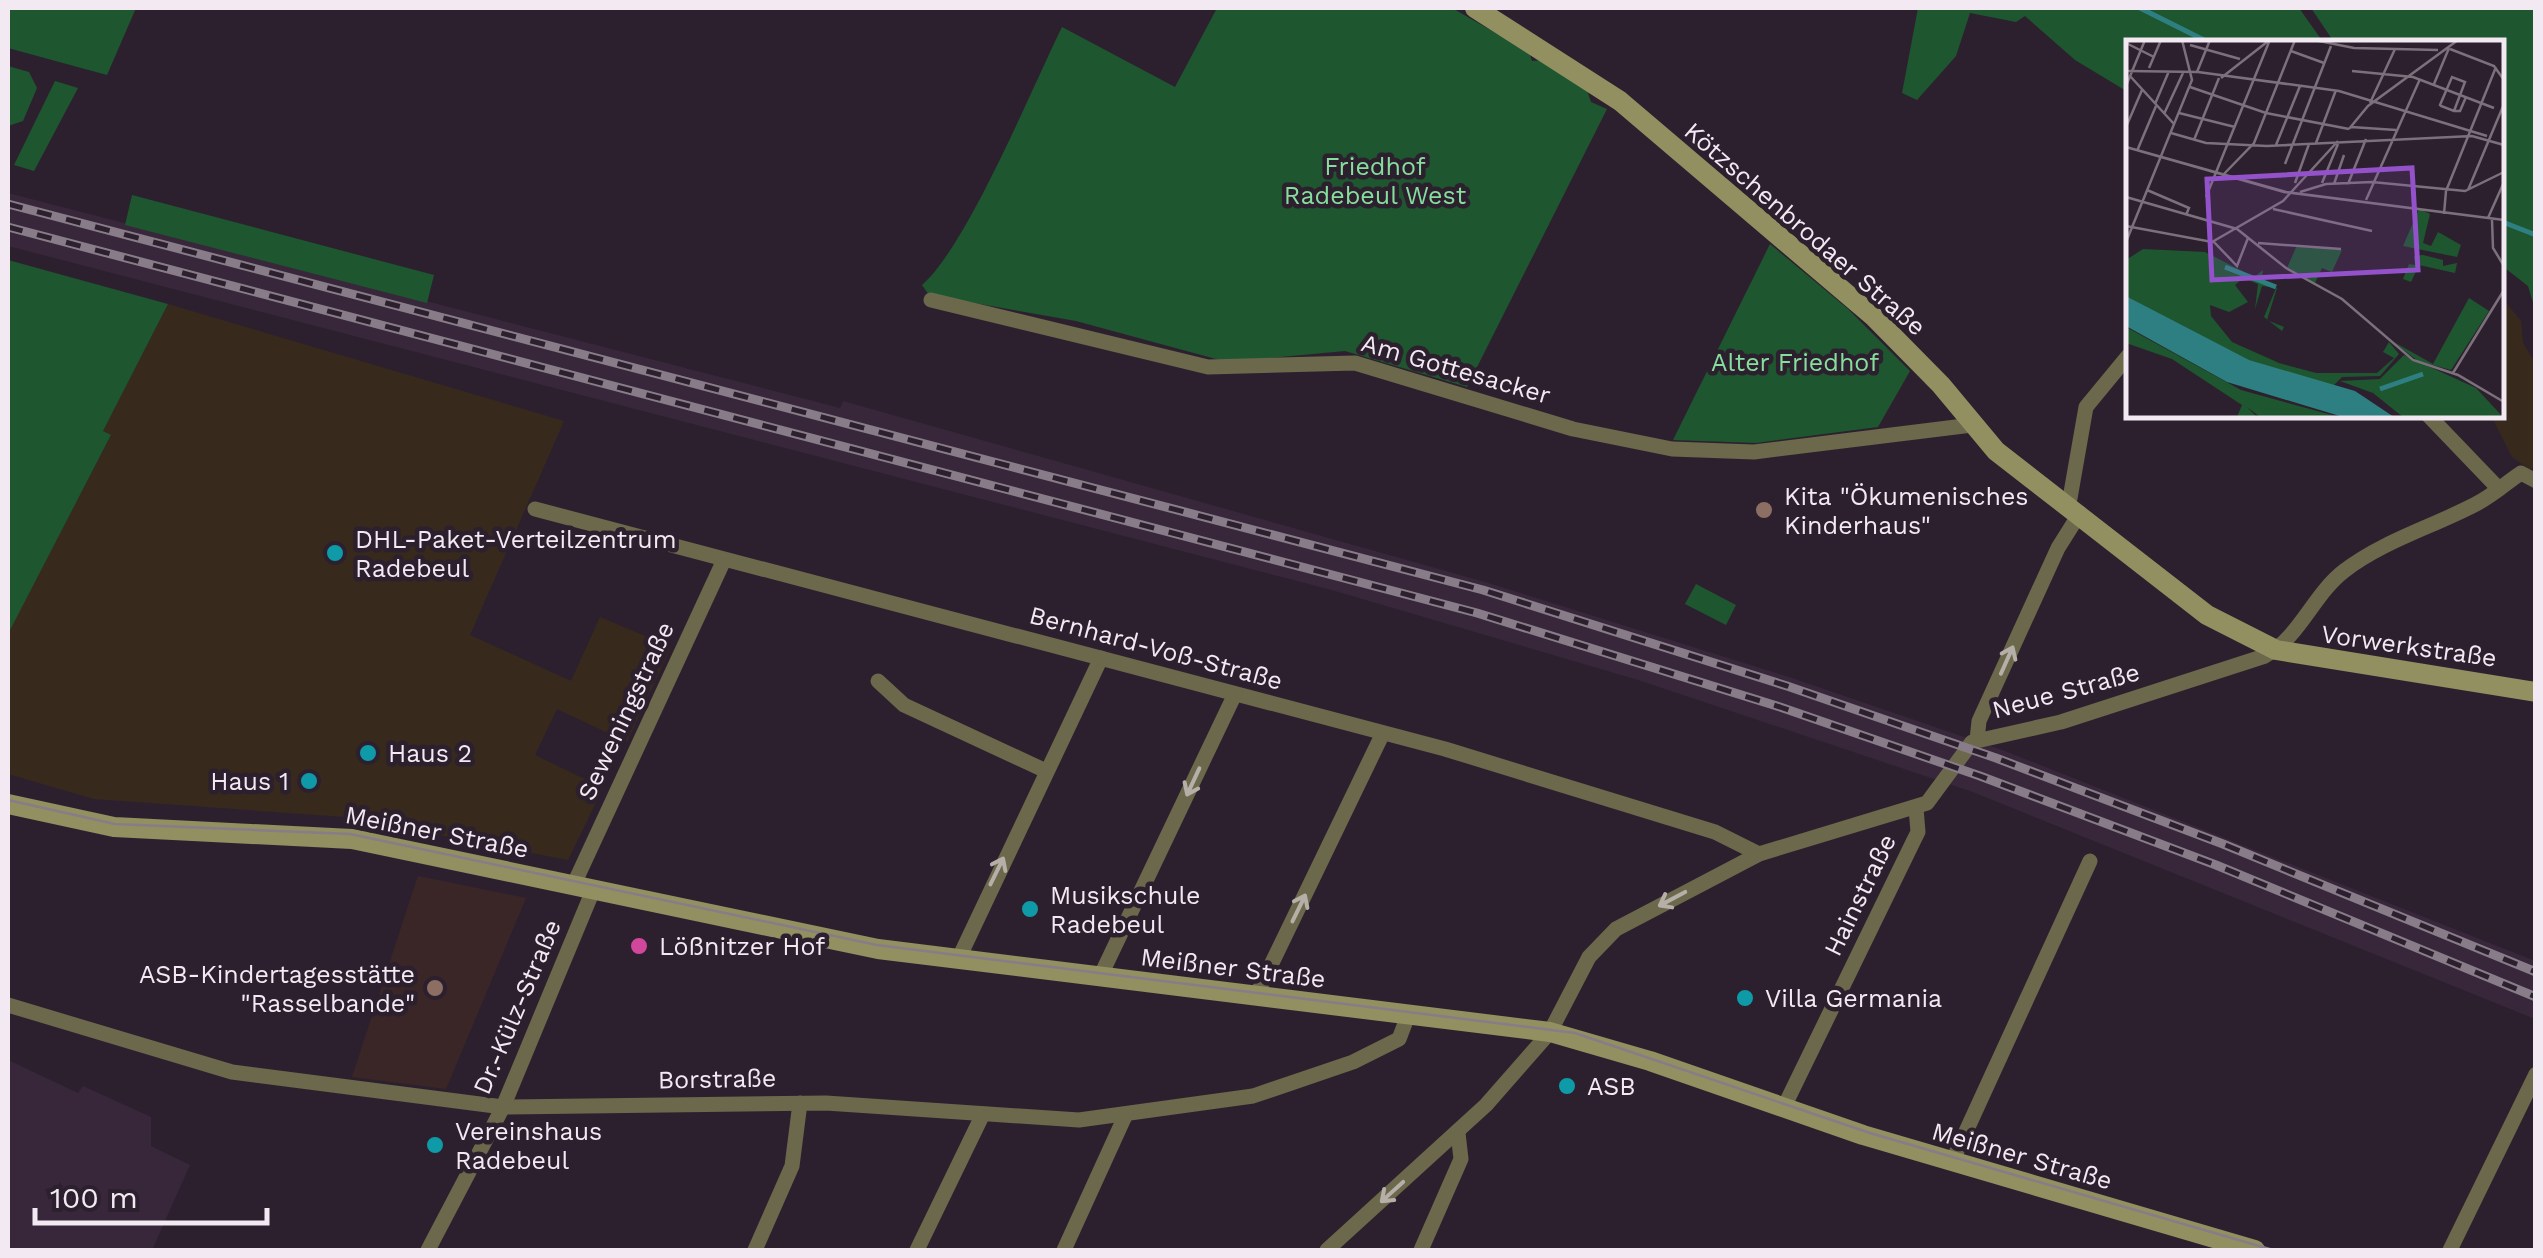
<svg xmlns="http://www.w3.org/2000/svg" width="2543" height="1258" font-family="'Work Sans',sans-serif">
	<rect width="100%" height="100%" fill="#2d202e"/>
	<g fill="#38291d">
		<path d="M2501,297l20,24 2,22 12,20 1,100 -5,7 -19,-13 -21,-42h9z"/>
		<path d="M168,304l396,117 -94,214 101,46 29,-64 71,30 -44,95 -70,-33 -22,46 68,33 -35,72 -223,-43 -251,-18 -86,-25v-142l103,-196 -8,-5z"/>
	</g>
	<g fill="#38263a">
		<path d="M8,193l832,215 3,-7 642,181 304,95 216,74 530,210v58l-565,-228 -332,-111 -310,-91 -1320,-343z"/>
		<path d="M8,1060l70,33 5,-7 68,31v29l39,19 -38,85h-144z"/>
	</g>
	<path fill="#3a2627" d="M418,876l108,22 -80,191 -94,-12z"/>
	<g fill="#1e5630">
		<path d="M8,8h128l-29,67 -99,-27z"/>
		<path d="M1217,8h235l77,44 3,9 14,-1 40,27 5,15 16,7 -140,278 -122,-36 -118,11 -151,-41 -147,-26 -7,-10c45,-39 110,-197 140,-258l113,60z"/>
		<path d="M1918,8h381l24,34h-195v50l-53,-32 -50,-44 -9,6 -46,-9 -14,43 -39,44 -15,-7z"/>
		<path d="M2311,8h224v301l-7,-23 -27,-21 -1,-223h-166z"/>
		<path d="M8,66l21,6 8,16 -14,33 -15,5z"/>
		<path d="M55,81l23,7 -44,83 -20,-6z"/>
		<path d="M132,195l302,80 -7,28 -302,-78z"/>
		<path d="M1770,244l78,65 62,62 -32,56 -122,16 -83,-3z"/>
		<path d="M8,260l160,44 -65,127 8,4 -103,199z"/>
		<path d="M1696,584l40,21 -10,20 -41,-21z"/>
	</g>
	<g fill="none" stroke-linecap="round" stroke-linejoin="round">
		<g stroke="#2e7f81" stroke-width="5">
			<path d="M2140,8l68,34"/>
			<path d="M2500,221l36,14"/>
		</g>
		<g stroke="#6b684c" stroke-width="15">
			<path d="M931,300l277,67 147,-4 218,66 99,20 82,3 218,-27"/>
			<path d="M2428,415l71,74"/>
			<path d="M2069,504l17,-97 42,-51"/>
			<path d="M535,509l910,240 270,83 44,22"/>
			<path d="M878,681l26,24 142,66"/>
			<path d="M1977,740l2,-19 79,-173 22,-35"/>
			<path d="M574,884l150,-324"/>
			<path d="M958,960l143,-302"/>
			<path d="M1100,977l135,-283"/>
			<path d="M1256,996l127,-263"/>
			<path d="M8,1005l224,67 271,35 323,-4 253,17 174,-24 100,-34 46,-23 10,-26"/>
			<path d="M1783,1109l130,-267 5,-10 -2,-24"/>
			<path d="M1952,1162l138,-301"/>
			<path d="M428,1250l75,-143 91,-219"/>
			<path d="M755,1250l37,-84 8,-63"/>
			<path d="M917,1250l66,-136"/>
			<path d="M1064,1250l62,-136"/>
			<path d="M1327,1250l159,-145 64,-73 39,-75 27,-28 143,-75 168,-51 45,-61 89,-20 204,-66c35,-19 48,-61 79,-85 39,-30 88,-44 132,-67 16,-8 30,-21 45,-31l15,8"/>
			<path d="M1421,1250l40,-91 -3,-26"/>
			<path d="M2450,1250l86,-176"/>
		</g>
		<g stroke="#928f60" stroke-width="20">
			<path d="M1475,8l145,93 254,216 67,68 55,66 211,164 69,35 260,42"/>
			<path d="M8,804l106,23 238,12 526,110 672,83 100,29 213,74 392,115"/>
		</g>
		<path stroke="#887c89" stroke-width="2.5" d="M8,800l107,24 235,10 527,111 698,88 295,100 403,117"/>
		<defs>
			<g id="rail">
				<path d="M8,204l1475,386 304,96 209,72 227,86 313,128"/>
				<path d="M8,227l1469,386 303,94 200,69 236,89 320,132"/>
			</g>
		</defs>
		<use href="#rail" stroke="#887c89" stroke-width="9"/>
		<use href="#rail" stroke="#2d202e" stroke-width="5" stroke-dasharray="15" stroke-linecap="butt"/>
	</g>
	<defs><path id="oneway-shaft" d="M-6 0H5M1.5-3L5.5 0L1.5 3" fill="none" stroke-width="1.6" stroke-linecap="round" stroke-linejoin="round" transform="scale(2.5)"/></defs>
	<g stroke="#b5afa8">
		<use href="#oneway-shaft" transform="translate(2007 660) rotate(-66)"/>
		<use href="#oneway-shaft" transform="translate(1193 782) rotate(115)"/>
		<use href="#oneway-shaft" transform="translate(997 871) rotate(-64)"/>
		<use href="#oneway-shaft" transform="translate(1672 899) rotate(152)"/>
		<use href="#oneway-shaft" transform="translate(1299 908) rotate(-64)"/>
		<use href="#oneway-shaft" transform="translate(1392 1192) rotate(138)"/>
	</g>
	<g fill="#8d6e63" stroke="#2d202e" stroke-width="4">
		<circle cx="1764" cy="510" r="10"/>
		<circle cx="435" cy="988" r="10"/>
	</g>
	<g fill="#0f9aa8" stroke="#2d202e" stroke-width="4">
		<circle cx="335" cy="553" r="10"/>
		<circle cx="368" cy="753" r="10"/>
		<circle cx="309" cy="781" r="10"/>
		<circle cx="1030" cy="909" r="10"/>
		<circle cx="1745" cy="998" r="10"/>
		<circle cx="1567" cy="1086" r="10"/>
		<circle cx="435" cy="1145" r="10"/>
	</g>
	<circle fill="#d1479c" stroke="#2d202e" stroke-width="4" cx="639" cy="946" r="10"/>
	<g text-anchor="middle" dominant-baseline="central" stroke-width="9" stroke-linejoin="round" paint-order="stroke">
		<g font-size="25" fill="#86de9d" stroke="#2d202e">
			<text x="1375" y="166">Friedhof<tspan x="1375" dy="29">Radebeul West</tspan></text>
			<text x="1795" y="362">Alter Friedhof</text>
		</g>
		<g font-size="25" fill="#f2e9f3" stroke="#2d202e">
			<text transform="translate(1805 229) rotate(41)">Kötzschenbrodaer Straße</text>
			<text transform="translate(1456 369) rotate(16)">Am Gottesacker</text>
			<text transform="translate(2409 646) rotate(8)">Vorwerkstraße</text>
			<text transform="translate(1156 648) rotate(15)">Bernhard-Voß-Straße</text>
			<text transform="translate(2066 691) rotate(-15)">Neue Straße</text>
			<text transform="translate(626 711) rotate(-65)">Seweningstraße</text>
			<text transform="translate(437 832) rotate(11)">Meißner Straße</text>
			<text transform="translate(1860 895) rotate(-64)">Hainstraße</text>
			<text transform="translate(1233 968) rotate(7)">Meißner Straße</text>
			<text transform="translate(517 1007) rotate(-67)">Dr.-Külz-Straße</text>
			<text transform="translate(717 1079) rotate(-1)">Borstraße</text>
			<text transform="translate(2022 1156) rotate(16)">Meißner Straße</text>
		</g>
		<g font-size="25" fill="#f2e9f3" stroke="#2d202e" text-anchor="start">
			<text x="1784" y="496">Kita "Ökumenisches<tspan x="1784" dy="29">Kinderhaus"</tspan></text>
			<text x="355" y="539">DHL-Paket-Verteilzentrum<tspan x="355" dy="29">Radebeul</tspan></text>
			<text x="388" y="753">Haus 2</text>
			<text x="289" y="781" text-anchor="end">Haus 1</text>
			<text x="1050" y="895">Musikschule<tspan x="1050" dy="29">Radebeul</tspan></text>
			<text x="659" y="946">Lößnitzer Hof</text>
			<text x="415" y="974" text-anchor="end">ASB-Kindertagesstätte<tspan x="415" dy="29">"Rasselbande"</tspan></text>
			<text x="1765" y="998">Villa Germania</text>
			<text x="1587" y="1086">ASB</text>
			<text x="455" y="1131">Vereinshaus<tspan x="455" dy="29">Radebeul</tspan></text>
		</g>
	</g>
	<g transform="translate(2126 40)">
		<rect width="378" height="378" fill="#2d202e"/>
		<path d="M293,169l11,5 -7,29 8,3 7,-14 23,13 -4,12 -54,-11zM171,205l45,5 -10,22 -10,-4 -7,15 -28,-15zM17,209l62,3 49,25 9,-7 -1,10 15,8 -10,32 17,7 -2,4 -18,-14 12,-29 -14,-2 -7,23 3,-25 -15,-6 -8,7 13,17 -19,10 -19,-7 1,11 21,26 47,21 37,10h61l17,-15 -11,-6 6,-10 10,12 -19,22 -38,1 -9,9 -84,-25 -123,-65v-36zM297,215l20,5v6l14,-3 -2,10 -36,-8 -8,17 -8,-3 6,-15 6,1 -1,-9zM343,258l20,13 -38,59 -33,-9 -26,-20 41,23zM0,287l115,63 98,27h-79l-13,-10 10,10h-20l5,-12 -70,-46 -46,-16zM278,315l72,33 27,29h-100l-30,-24 -33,-12 40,-2z" fill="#1e5630"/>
		<path d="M0,256l123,64 106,31 39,26h-51l-116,-35 -101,-56z" fill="#2e7f81"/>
		<path fill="none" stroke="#2e7f81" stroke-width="5" d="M99,227l51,20M0,269l55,34 95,39 66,17 25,18M254,349l43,-15"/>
		<path fill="none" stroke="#7c707d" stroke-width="2.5" d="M188,0l40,8 84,2M0,3l28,14M64,5l50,14M324,9l44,17 10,14M165,11l33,12M23,28l12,-28M1,31l71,1 141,19 148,45M226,31l61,6 81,31M71,32l13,-32M4,36l44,48M95,38l46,-36M308,44l15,-36M0,46l19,-46M64,47l76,26 83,16M244,63l25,-54M29,64l14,-33M328,71l11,-29 -13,-5 -12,28 1,1 13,5h6l6,-14M53,73l56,14M38,74l19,-41M0,87l16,-37M225,87l45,3M223,89l19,-23 90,-66M45,93l35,10 61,3 205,-10 32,9M68,100l25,-62M190,103l20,-53M150,105l24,-59M0,107l160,45 218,28M0,107l158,45 220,28M11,111l19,-45M159,124l46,-118M96,136l32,-33 41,-103M169,143l14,-39M196,143l16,-39M208,144l10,-29M222,144l18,-45M21,150l42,18 -3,7M342,150l36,-86M174,152l26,-8 46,-2 93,9 39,-19M0,157l111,32 49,39 56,31 71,61 45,15 46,27M80,157l63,-155M240,160l54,-121M147,169l99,22M318,174l2,-23 50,-124M362,178l16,-36M366,180l1,28 11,18M0,186l86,16 71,-41 55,-60M87,201l24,25 11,-28M0,202l66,-162 -10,-40M132,203l83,6M327,333l51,-83"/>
		<path fill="#9352c9" fill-opacity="0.15" stroke="#9352c9" stroke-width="5" d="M286,128l6,102 -206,10 -5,-101z"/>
		<rect width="378" height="378" fill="none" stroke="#f2e9f3" stroke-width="5"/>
	</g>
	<rect width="2543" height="1258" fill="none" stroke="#f2e9f3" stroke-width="20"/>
	<path d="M35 1208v15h232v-15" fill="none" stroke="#f2e9f3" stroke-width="5"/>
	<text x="50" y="1208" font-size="30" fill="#f2e9f3" stroke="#2d202e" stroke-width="8" paint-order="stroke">100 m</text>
</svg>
